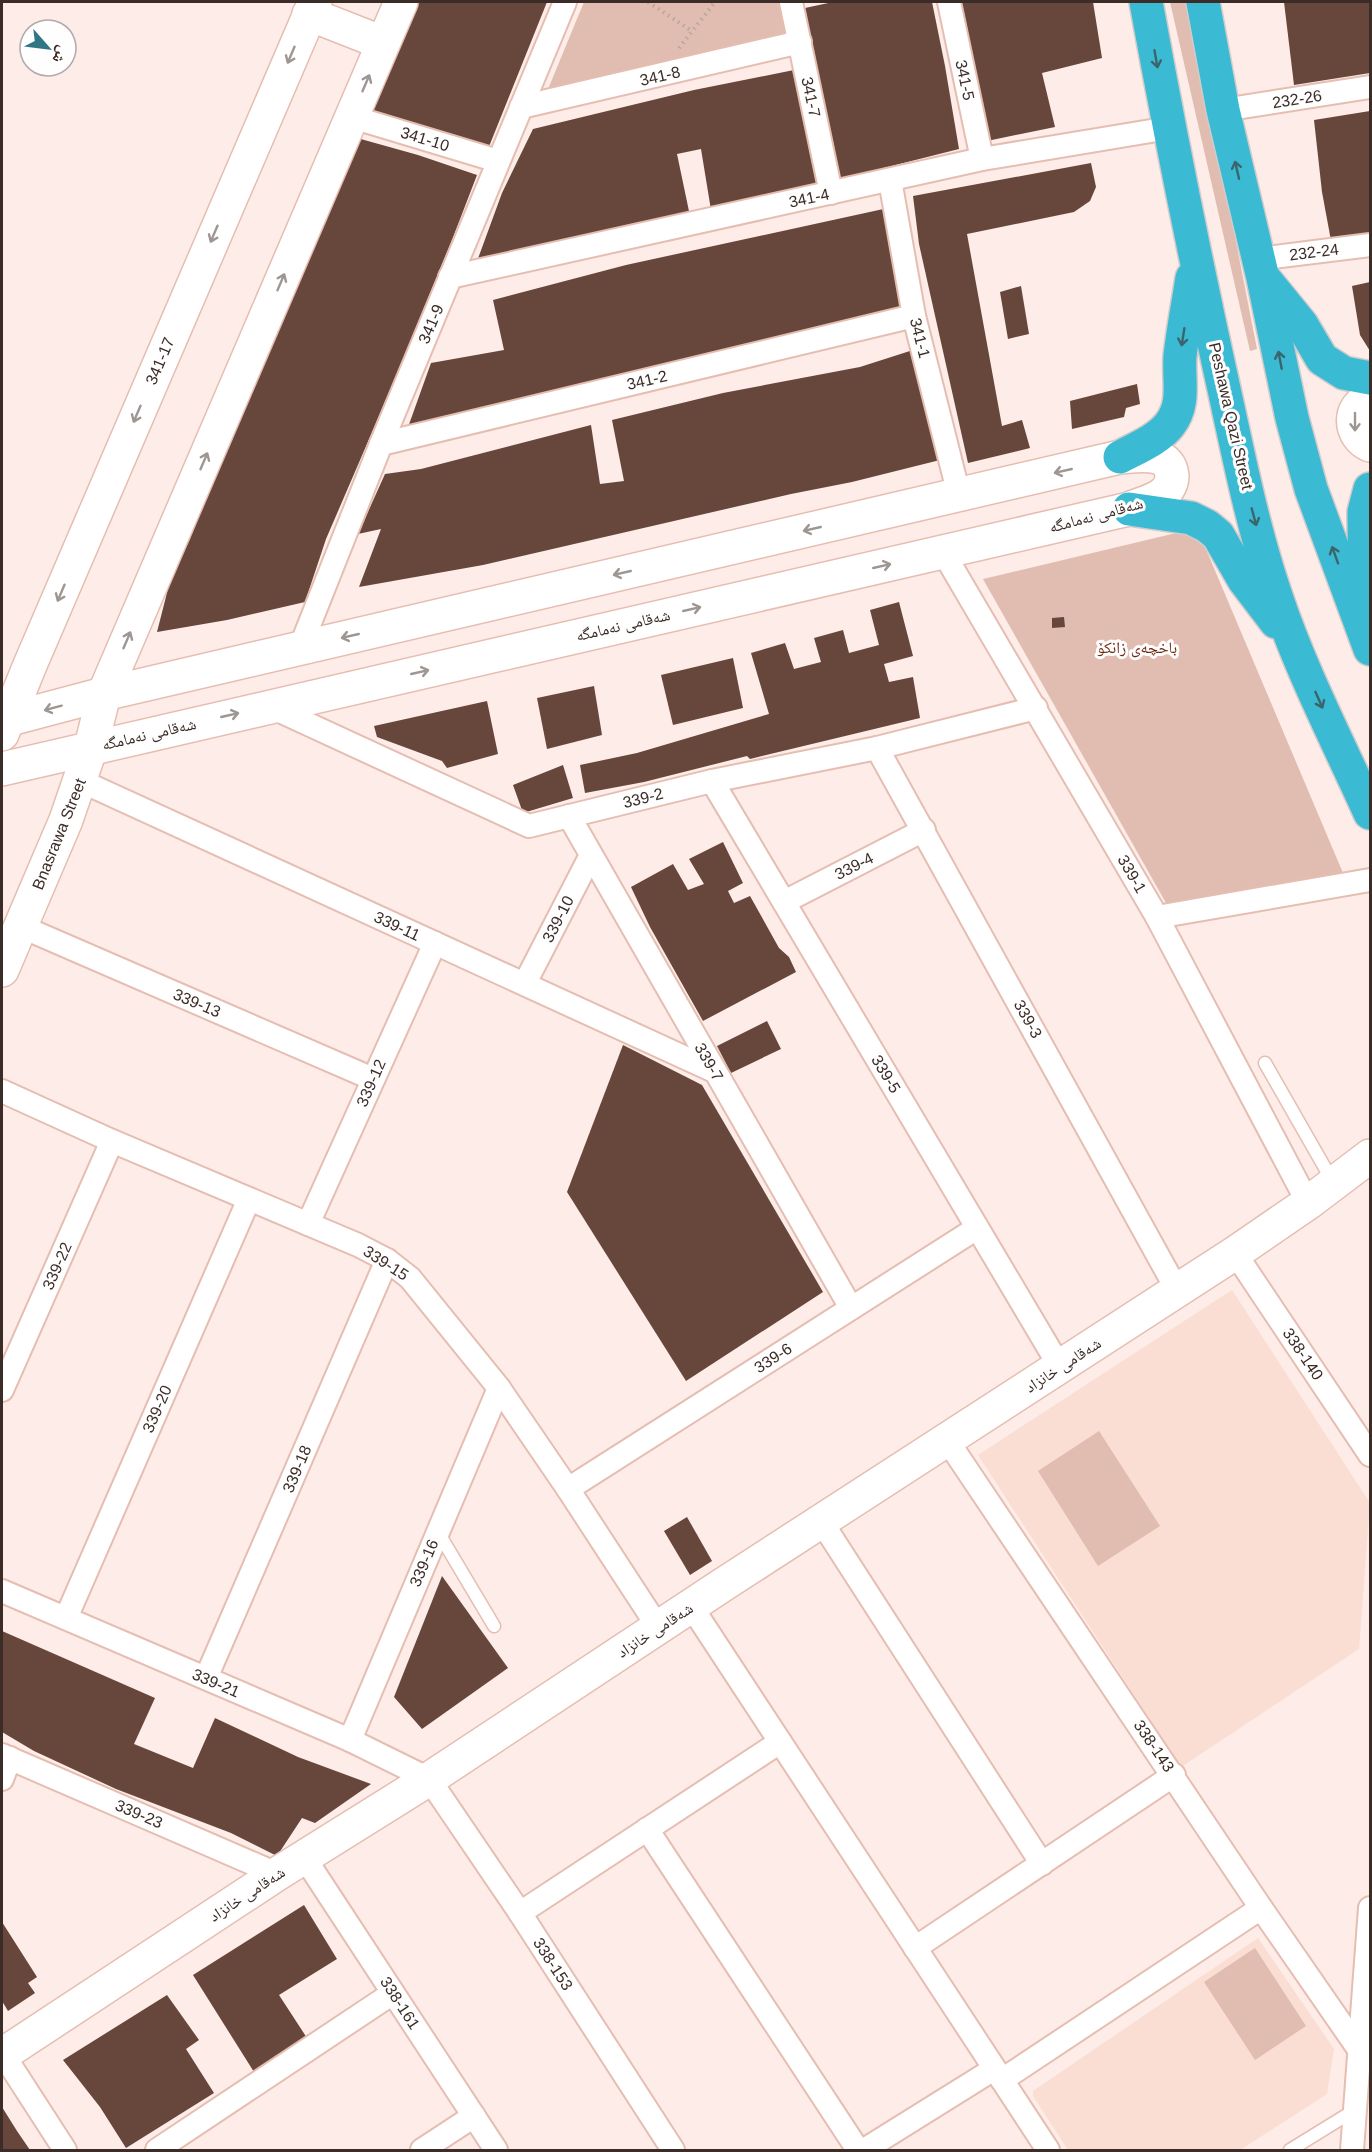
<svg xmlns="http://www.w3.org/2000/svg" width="1372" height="2152" font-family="Arial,'Noto Naskh Arabic',sans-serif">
	<rect width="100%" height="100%" fill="#fdece7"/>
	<g fill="#faddd3">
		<path d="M1232,1290l138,213 -11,146 -178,118 -203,-312z"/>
		<path d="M1258,1938l76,111 -7,45 -87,56h-172l-35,-54v-5z"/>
	</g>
	<g fill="#e1bcb0">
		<path d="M584,2h195l8,37 -241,55z"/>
		<path d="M1170,2h19l68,347 -7,2z"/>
		<path d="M1197,528l146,345 -177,30 -183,-324z"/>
		<path d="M1099,1431l61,95 -62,40 -60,-95z"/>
		<path d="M1255,1948l51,78 -51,34 -51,-78z"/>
	</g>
	<g fill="#67463b">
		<path d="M406,2h141l-59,147 -128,-41z"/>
		<path d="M833,2h99l13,64 14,83 -119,30 -7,-26 -28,-145z"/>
		<path d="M961,2h132l9,56 -60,15 13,54 -68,14z"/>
		<path d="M1284,2h86v71l-76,12z"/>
		<path d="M794,70l25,119 -108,21 -10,-61 -24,5 13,62 -214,48 26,-71 31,-64 161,-39z"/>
		<path d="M1370,111v129l-38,6 -10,-54 -8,-72z"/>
		<path d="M350,136l68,19 59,20 -25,65 -60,146 -66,153 -21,63 -78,18 -70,12 14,-55 19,-38 14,-38 49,-111 28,-80z"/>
		<path d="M1091,163l5,24 -6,14 -16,11 -107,22 35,192 20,-6 8,28 -62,15 -49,-219 -6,-48z"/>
		<path d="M888,208l19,106 -348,75 -45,14 -107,27 24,-67 73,-13 -11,-50 133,-35z"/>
		<path d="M1370,282v69l-10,-16 -8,-49z"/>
		<path d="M1021,286l8,48 -21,5 -8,-47z"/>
		<path d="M913,350l27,110 -88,22 -61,12 -308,71 -124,22 22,-58 -23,5 27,-60 36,-5 170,-44 9,59 24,-3 -12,-61 111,-27 137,-26z"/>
		<path d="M1137,384l3,20 -14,4 -2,9 -52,12 -2,-28z"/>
		<path d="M899,602l14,54 -29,8 5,18 24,-5 7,41 -170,41 -3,-3 -103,26 -59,11 -5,-28 57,-12 132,-39 -18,-61 34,-10 9,26 27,-7 -7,-24 29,-8 6,23 30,-8 -9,-35z"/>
		<path d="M1064,617l1,10 -13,1v-10z"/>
		<path d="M733,658l10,50 -70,17 -12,-50z"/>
		<path d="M594,686l8,49 -55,14 -10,-51z"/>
		<path d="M487,701l11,53 -51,14 -5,-7 -65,-24 -3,-11z"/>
		<path d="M563,765l10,33 -50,15 -10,-28z"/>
		<path d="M723,842l20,41 -15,8 6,12 16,-7 29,52 10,9 7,15 -93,49 -53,-94 -19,-40 42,-23 15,26 16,-6 -15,-25z"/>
		<path d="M767,1021l14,28 -50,24 -14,-27z"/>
		<path d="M623,1045l79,40 121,207 -137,89 -119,-189z"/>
		<path d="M687,1517l25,44 -22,14 -26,-44z"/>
		<path d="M442,1576l66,92 -86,61 -28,-32z"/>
		<path d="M2,1631l153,67 -21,46 59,24 22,-50 83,39 73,27 -56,39 -13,-5 -25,38 -46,-23 -115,-44 -82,-38 -32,-19z"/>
		<path d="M304,1905l33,54 -58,36 28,43 -53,34 -61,-97z"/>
		<path d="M2,1922l35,55 -9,6 7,10 -27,18 -6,-10z"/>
		<path d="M167,1995l32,45 -13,9 28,44 -88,55 -26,-41 -37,-47z"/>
		<path d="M2,2107l15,24 13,19h-28z"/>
	</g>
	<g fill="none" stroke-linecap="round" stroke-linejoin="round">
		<defs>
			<g id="lane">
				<path d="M1265,1063l68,119"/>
				<path d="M438,1532l56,94"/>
				<path d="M1290,2150l65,-40"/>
			</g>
			<g id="street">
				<path d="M791,2l40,191"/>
				<path d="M949,2l33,157"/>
				<path d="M521,107l279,-65"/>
				<path d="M1223,110l147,-23"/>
				<path d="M352,117l146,44"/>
				<path d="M890,180l24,136 45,179"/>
				<path d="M1258,259l112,-14"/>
				<path d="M450,277l532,-118 187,-31"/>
				<path d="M381,444l533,-128"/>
				<path d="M943,552l214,365 151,286"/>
				<path d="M300,648l81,-204 184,-442"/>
				<path d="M269,706l260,120 183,-45 165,-33 159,-40"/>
				<path d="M877,748l300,542"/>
				<path d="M81,781l633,290"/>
				<path d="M712,781l348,586"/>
				<path d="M569,816l282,492"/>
				<path d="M784,902l140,-72"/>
				<path d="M1157,917l213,-37"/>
				<path d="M20,926l353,153"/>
				<path d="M525,983l66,-128"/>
				<path d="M2,1091l110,50 246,104 29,15 23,18 89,110 69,101 90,138"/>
				<path d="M308,1224l127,-281"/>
				<path d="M1235,1253l135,202"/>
				<path d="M2,1390l110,-249"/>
				<path d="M947,1440l314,468 99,143"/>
				<path d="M568,1489l409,-261"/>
				<path d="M821,1521l221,343"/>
				<path d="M2,1591l348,149 79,39 91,134 153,237"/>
				<path d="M691,1606l357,544"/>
				<path d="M66,1618l183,-419"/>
				<path d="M206,1678l181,-418"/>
				<path d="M350,1740l149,-352"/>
				<path d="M2,1755l275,119"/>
				<path d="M2,1779l8,-21"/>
				<path d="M647,1829l211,321"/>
				<path d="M304,1857l192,293"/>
				<path d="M520,1913l260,-171"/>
				<path d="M915,1948l259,-173"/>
				<path d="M3,2054l62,96"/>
				<path d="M1002,2080l259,-172"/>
				<path d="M157,2150l236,-157"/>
				<path d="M422,2150l52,-34"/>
				<path d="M864,2150l130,-81"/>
				<path d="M1352,2150l18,-242"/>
			</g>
			<g id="secondary">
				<path d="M309,14l74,29"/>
				<path d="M1370,399c-23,7 -21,37 0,46"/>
				<path d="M2,721l102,-27 1016,-237c18,-1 50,-8 52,19 0,6 -3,13 -8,17 -9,8 -24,11 -35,16l-1127,260"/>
				<path d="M2,734l28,-69 285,-663"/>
				<path d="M2,970l64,-150 25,-73 13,-53 297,-692"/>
				<path d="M2,2055l275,-181 152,-95 292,-193 514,-333 73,-50 62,-47"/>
			</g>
			<g id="highway">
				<path d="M1146,2c23,126 48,252 76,378 16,72 30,146 54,216 25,75 62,146 94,217"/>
				<path d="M1203,2l20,108 40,168 29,140 19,71 59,160"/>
				<path d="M1267,282l35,43 20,34 22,14 26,5"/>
				<path d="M1120,457c17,-9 39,-18 50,-33 16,-21 8,-44 10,-68 3,-26 8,-52 12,-78"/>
				<path d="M1129,509l62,9 16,8 11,9 26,45 32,42"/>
				<path d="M1365,615l-1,-103 6,-23"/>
			</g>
		</defs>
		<use href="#lane" stroke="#e5beb1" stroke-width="15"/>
		<use href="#street" stroke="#e5beb1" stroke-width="26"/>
		<use href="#secondary" stroke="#e5beb1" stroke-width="36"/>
		<use href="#highway" stroke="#d0cccb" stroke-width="36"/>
		<g stroke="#b6a6a1" stroke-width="4" stroke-dasharray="1.5 4.5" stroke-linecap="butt">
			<path d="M648,2l44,29"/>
			<path d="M679,48l36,-46"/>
		</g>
		<use href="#lane" stroke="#fff" stroke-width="12"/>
		<use href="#street" stroke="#fff" stroke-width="22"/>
		<use href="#secondary" stroke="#fff" stroke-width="33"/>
		<use href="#highway" stroke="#3bbad3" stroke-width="33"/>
	</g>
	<defs><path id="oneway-shaft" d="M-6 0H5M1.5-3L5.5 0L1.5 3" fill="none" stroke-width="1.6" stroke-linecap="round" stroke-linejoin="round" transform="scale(1.5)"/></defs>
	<g stroke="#9d9693">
		<use href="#oneway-shaft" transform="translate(291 55) rotate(113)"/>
		<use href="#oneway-shaft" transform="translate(366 83) rotate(-67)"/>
		<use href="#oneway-shaft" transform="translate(214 234) rotate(113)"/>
		<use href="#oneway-shaft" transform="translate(281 282) rotate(-67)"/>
		<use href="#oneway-shaft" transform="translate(137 414) rotate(113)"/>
		<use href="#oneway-shaft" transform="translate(1355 422) rotate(90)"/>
		<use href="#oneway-shaft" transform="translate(204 461) rotate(-67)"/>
		<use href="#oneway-shaft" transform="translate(1063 471) rotate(167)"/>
		<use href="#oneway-shaft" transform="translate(812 529) rotate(167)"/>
		<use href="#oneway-shaft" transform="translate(882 566) rotate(-13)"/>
		<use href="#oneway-shaft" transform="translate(622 573) rotate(167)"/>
		<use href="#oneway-shaft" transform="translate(61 593) rotate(113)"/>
		<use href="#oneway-shaft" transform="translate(692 609) rotate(-13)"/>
		<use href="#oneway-shaft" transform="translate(350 636) rotate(167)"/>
		<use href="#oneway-shaft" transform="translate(127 640) rotate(-67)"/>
		<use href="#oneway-shaft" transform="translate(420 672) rotate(-13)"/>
		<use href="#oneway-shaft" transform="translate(53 708) rotate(165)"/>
		<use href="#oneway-shaft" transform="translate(230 715) rotate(-13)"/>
	</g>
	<g stroke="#3b656c">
		<use href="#oneway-shaft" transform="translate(1156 59) rotate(80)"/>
		<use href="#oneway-shaft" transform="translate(1237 170) rotate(-103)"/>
		<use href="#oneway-shaft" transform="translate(1183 337) rotate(99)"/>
		<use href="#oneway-shaft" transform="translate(1280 360) rotate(-101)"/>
		<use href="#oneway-shaft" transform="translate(1254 517) rotate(75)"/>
		<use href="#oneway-shaft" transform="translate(1335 555) rotate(-110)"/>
		<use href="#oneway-shaft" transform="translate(1319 700) rotate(66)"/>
	</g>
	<g text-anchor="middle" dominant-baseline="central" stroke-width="6" stroke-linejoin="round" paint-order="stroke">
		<g font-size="16" fill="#3b2c27" stroke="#fefefe">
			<text transform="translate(660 76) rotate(-13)">341-8</text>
			<text transform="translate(965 80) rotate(78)">341-5</text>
			<text transform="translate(811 97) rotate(78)">341-7</text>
			<text transform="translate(1297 99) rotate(-9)">232-26</text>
			<text transform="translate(425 139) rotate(17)">341-10</text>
			<text transform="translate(809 198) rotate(-12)">341-4</text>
			<text transform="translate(1314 252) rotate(-7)">232-24</text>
			<text transform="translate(431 324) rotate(-67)">341-9</text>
			<text transform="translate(920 338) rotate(76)">341-1</text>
			<text transform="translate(160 361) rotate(-67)">341-17</text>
			<text transform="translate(647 380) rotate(-13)">341-2</text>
			<text transform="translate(1231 416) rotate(77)">Peshawa Qazi Street</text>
			<text transform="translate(1096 515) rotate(-15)">شەقامی نەمامگە</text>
			<text transform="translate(623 625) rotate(-13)">شەقامی نەمامگە</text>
			<text transform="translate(149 734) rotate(-13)">شەقامی نەمامگە</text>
			<text transform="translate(643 798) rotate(-14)">339-2</text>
			<text transform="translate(59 834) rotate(-68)">Bnasrawa Street</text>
			<text transform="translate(854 866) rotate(-27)">339-4</text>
			<text transform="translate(1132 874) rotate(60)">339-1</text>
			<text transform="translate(558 919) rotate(-63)">339-10</text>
			<text transform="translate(397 926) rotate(25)">339-11</text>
			<text transform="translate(197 1003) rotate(23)">339-13</text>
			<text transform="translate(1028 1019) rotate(61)">339-3</text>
			<text transform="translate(709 1062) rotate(60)">339-7</text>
			<text transform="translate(886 1074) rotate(59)">339-5</text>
			<text transform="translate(371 1083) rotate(-66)">339-12</text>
			<text transform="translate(386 1263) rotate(33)">339-15</text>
			<text transform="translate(57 1266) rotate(-66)">339-22</text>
			<text transform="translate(1303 1354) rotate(56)">338-140</text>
			<text transform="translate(773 1358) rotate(-33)">339-6</text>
			<text transform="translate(1063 1365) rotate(-33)">شەقامی خانزاد</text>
			<text transform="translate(157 1409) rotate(-66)">339-20</text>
			<text transform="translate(297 1469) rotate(-67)">339-18</text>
			<text transform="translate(424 1563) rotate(-67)">339-16</text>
			<text transform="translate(655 1630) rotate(-33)">شەقامی خانزاد</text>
			<text transform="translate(216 1683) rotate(23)">339-21</text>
			<text transform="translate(1154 1746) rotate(56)">338-143</text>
			<text transform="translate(139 1814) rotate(23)">339-23</text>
			<text transform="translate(247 1894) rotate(-33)">شەقامی خانزاد</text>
			<text transform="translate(553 1964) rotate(57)">338-153</text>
			<text transform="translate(400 2003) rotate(57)">338-161</text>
		</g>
		<g font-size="16" fill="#6e290e" stroke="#fefefe">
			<text x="1137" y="647">باخچەی زانکۆ</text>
		</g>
	</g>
	<rect width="1372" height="2152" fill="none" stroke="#3b2c27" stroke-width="6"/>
	<g transform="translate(48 48) rotate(118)"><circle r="28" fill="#fefefe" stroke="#b0aaa8" stroke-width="1.5"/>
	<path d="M0-4.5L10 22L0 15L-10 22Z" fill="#317684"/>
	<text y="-9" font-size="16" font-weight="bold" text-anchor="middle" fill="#3b2c27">ش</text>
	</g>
</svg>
